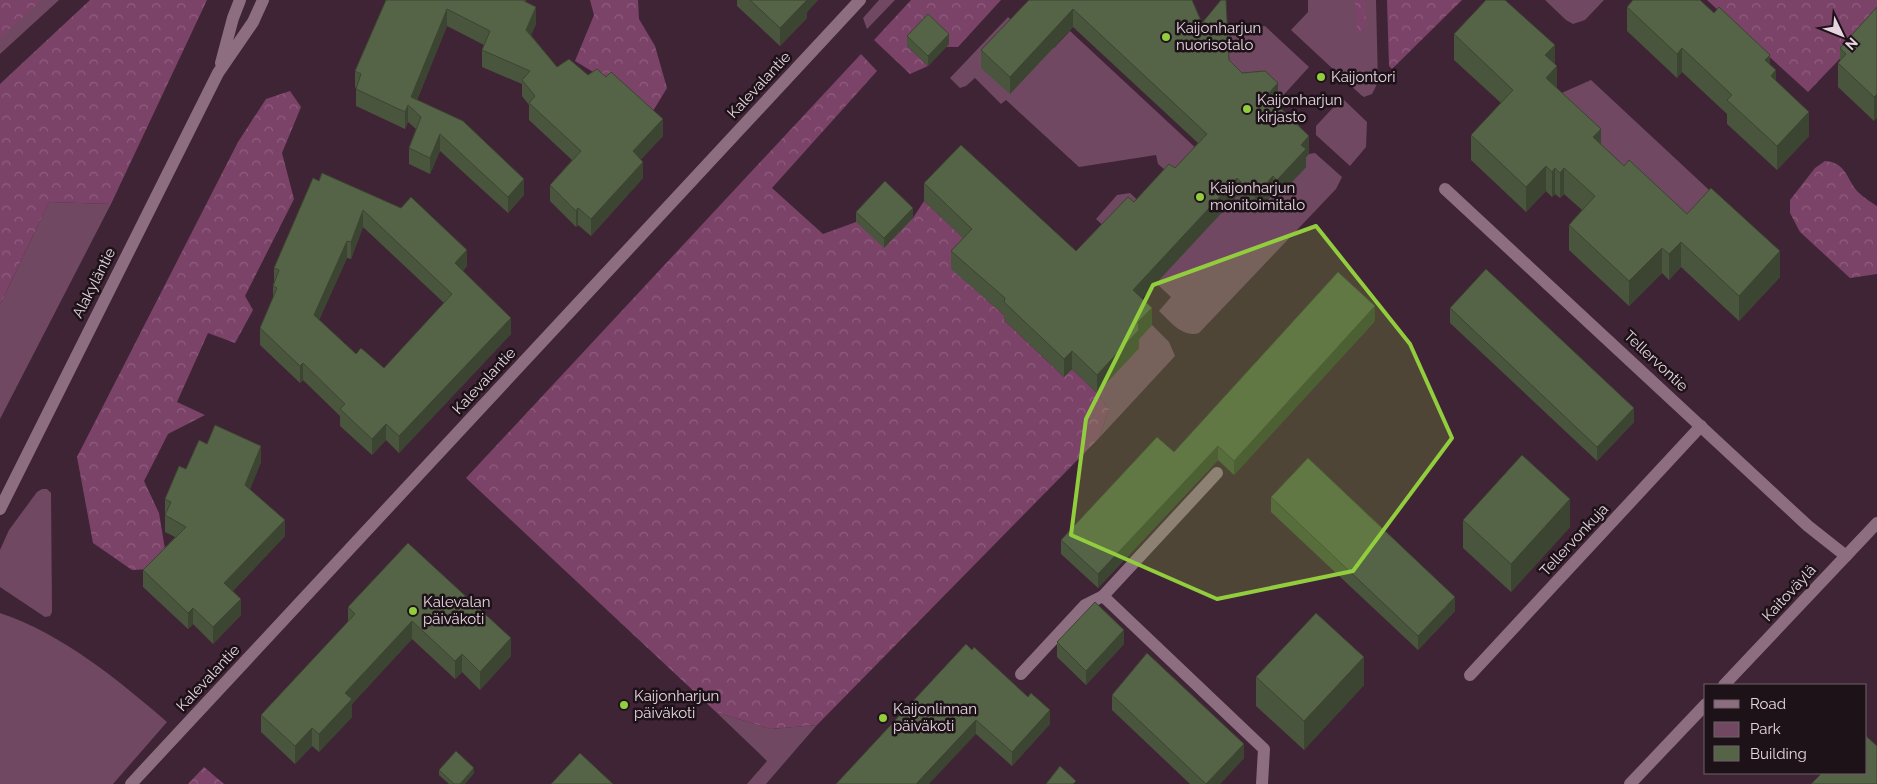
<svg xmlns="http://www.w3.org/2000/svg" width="1877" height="784" font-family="Raleway,sans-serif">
	<defs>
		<pattern id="forest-crowns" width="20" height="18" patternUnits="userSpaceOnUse" patternTransform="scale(1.25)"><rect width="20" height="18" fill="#7c4369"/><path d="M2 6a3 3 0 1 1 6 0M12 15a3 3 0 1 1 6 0" fill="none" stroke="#8f5d7e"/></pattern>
	</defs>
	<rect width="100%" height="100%" fill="#3e2435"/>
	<g fill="#704862">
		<path d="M0,0h59l-59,54z"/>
		<path d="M879,0h16l-28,29 -4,-11z"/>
		<path d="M1308,0h68l2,82 -6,12 -8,3 -3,-2 -70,-65 17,-18z"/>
		<path d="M1545,0h59l-19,20 -12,4 -7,-4z"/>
		<path d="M1008,17l11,10 35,21 16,-17 128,119 -25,27 -15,-13 -2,-9 -77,12 -73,-67 -5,4 -26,-26 -9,8 -6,2 -10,-10z"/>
		<path d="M1265,26l44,41 -31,34 -13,-12 -36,-11 -2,-46 3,3h13l-1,-3h-2l3,-4z"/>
		<path d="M1591,80l131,122 -35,37 -58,-54 -72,-90z"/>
		<path d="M1342,98l25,24 -1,25 -16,19 -34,-31v-9z"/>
		<path d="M1315,153l27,24 -6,12 -137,144c-17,5 -29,-12 -40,-22l12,-14 -15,-14 81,-87 19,17 17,-19 4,3 29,-30 -5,-5 8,-8z"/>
		<path d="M1130,193l20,19 -40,20 -14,-13 21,-24z"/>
		<path d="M49,202l62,2 -111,215v-114z"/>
		<path d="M1152,325l17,17 6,14 -76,82 10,-29 -12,-16 42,-45 -1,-8z"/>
		<path d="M42,489h5l4,4 1,119 -2,4 -5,1 -45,-30v-37l9,-20 28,-38z"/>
		<path d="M0,613c63,21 118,67 167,109l-54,62h-113z"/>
		<path d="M716,712l54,17 47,-4 -51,59h-19l20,-23z"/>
	</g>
	<g fill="url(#forest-crowns)">
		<path d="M0,0h42l-42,38z"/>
		<path d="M90,0h117l-96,204 -62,-2 -49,103v-221z"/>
		<path d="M590,0h48l1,19 16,27 12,42 -17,28 -39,-33 -36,-22 19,-46z"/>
		<path d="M911,0h90l-43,47 -51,-1 21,20 -18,8 -36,-34z"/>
		<path d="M1355,0h10l1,21 -6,14 -3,-2z"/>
		<path d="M1387,0h75l-70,69 -3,-3z"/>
		<path d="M1707,0h170v20l-69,72z"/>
		<path d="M861,54l16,17 -105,117 51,46 33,-12 57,-4 11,-17 48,45 -20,23 53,47 -1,4 60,57 8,-8 25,24 12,16 -10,29 -282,287 -47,4 -54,-17 -250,-234z"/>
		<path d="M290,91l11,16 -19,46 12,46 -49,97 8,14 -18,33 -27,-10 -31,69 28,13 -37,19 -24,47 15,32 6,36 -14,20 -19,1 -39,-27 -16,-86 161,-315 28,-43z"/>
		<path d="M1825,161c22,2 21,18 33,31 5,5 13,10 19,14v68l-27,4 -50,-46 -10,-19v-13l25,-32z"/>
		<path d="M204,767l20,17h-36z"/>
	</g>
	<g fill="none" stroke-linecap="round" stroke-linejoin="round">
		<g stroke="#8d6e81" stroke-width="12">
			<path d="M1445,189l363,337 38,30"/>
			<path d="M1217,473l-114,123 161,153 -2,35"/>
			<path d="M1021,674l64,-69 18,-9"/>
			<path d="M1470,675l231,-249"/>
			<path d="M131,784l729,-784"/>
		</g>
		<g stroke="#8d6e81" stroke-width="12">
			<path d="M221,63l12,-45 7,-18"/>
			<path d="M0,509l218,-436 35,-51 10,-22"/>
			<path d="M1724,685l153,-162"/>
			<path d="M1630,784l76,-80"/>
		</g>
	</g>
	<g fill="#49553c" fill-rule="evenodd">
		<path d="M386,0h140v2l10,22 -5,11 26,32 31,8 75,61 -22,23 2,19 -52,58 -13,-11 -2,2 -26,-26v-16l22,-25 -43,-40v-15l-7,-9v-12l-40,-17v-17l2,-5 -37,-19 -30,74 107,95 -16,18 -68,-62 -10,23 -21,-10v-16l7,-19 -8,-7 -3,7 -49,-23v-18l-1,-1v-16z"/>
		<path d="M737,0h81l-11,12v6l-27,28 -43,-40z"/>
		<path d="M1029,0l173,23 27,37 13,13 36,28 -2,2 33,51 -3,3v10l-29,31 -4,-4 -18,20 -18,-18 -95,102 10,27 -13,14v9l-42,45 -25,-24 -8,8 -60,-57v-5l-53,-46v-18l12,-13 -39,-37v-18l152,68 99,-83 23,-25 -125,-116 -63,67 -29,-26v-18z"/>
		<path d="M1627,7l149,74 33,55 -32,34 -50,-46v-10l-45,-42 -5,6 -50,-47z"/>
		<path d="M1877,7l-3,114 -36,-34v-24l2,-2v-13z"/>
		<path d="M1454,34l103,54 44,56 23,22 63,48 93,63 -41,44 -58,-54 -12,13 -7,-7 -33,33 -60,-56v-25l13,-15 -18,-16 -4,4 -5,-4 -3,3 -6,-6 -20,21 -55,-52v-25l30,-32 -47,-43z"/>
		<path d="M907,36l42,8 -21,22 -21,-20z"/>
		<path d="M313,178l154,88 -4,5 48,63 -112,119 -13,-13 -14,15 -32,-29v-10l-37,-36 -3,3 -40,-38v-17l13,-29v-13l1,-4v-14zM363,227l81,76 -60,65 -28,-14 -37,-34 28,-62 4,1z"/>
		<path d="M856,212l57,6 -29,30 -28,-26z"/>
		<path d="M1450,308l184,114 -37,39 -147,-138z"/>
		<path d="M1375,321l-141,154 -16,-15 -120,128 -37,-34v-14l113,-88z"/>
		<path d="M207,444l54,18 -11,27 35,47 -52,55 8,24 -28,29 -20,-20 -5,5 -45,-42v-17l32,-33 -10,-5v-33l21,-30z"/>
		<path d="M1271,497l184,114 -37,39 -147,-138z"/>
		<path d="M1463,520l107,7 -59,65 -48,-44z"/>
		<path d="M408,543l103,113 -31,34 -18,-18 -7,7 -43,-40 -60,65v13l-33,35 -7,-6 -17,18 -34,-32v-17l87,-93v-15z"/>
		<path d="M1057,642l67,2 -38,41 -29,-28z"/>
		<path d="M966,644l84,80 -38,42 -36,-32z"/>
		<path d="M1256,677l108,8 -60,65 -48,-44z"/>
		<path d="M1112,695l132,63 -24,26h-30l-78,-74z"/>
		<path d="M439,770l35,3 -9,11h-16l-10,-9z"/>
	</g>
	<g fill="#3c4531">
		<path d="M804,0h14l-11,12v6l-27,28v-18z"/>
		<path d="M536,7v17l-10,22v-16z"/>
		<path d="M447,9v17l-34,84 -2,-13z"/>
		<path d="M1073,9v18l-63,67v-17z"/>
		<path d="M949,34v10l-21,22v-10z"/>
		<path d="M1555,45v24l2,-3v26l-11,-12 -1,-25z"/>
		<path d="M1682,48v24l-5,6v-24z"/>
		<path d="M1770,55v24l-5,-19z"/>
		<path d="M1776,70v24l-5,-18z"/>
		<path d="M1278,83v18l-11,12v-18z"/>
		<path d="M1877,94v24l-3,3v-24z"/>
		<path d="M408,105v17l-3,7v-17z"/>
		<path d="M1809,112v24l-32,34v-24z"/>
		<path d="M663,119v17l-30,32v-17z"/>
		<path d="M1601,129v25l-8,-17z"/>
		<path d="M440,134v17l-10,23v-16z"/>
		<path d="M1309,136v18l-3,3v10l-29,31v-18l24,-35z"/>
		<path d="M643,162v16l-52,58v-17z"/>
		<path d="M1546,166v25l-20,21v-25z"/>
		<path d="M1555,168v26l-3,3v-25z"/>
		<path d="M1564,168v26l-4,4v-25z"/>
		<path d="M1273,176v18l-18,20v-18z"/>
		<path d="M1237,178v18l-104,112v-18z"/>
		<path d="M524,179v16l-16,18v-16z"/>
		<path d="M578,208v17l-2,2v-16z"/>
		<path d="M913,208v10l-29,30v-10z"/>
		<path d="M363,210v17l-12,32v-17z"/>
		<path d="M347,241v17l-33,73v-16z"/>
		<path d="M1681,242v25l-12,13v-26z"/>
		<path d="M1662,248v25l-33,33v-25z"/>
		<path d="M467,250v16l-12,13v-16z"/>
		<path d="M1780,251v26l-41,44v-25z"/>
		<path d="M1375,306v15l-141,154v-14z"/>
		<path d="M1152,308v17l-13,14v9l-42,45v-18l41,-53z"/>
		<path d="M511,318v16l-112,119v-17z"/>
		<path d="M1072,351v18l-8,8v-18z"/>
		<path d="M303,363v17l-3,3v-17z"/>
		<path d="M1634,408v14l-37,39v-14z"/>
		<path d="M386,424v16l-14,15v-16z"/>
		<path d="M261,446v16l-16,40v-17z"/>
		<path d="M1218,446v14l-120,128v-14z"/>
		<path d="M1570,499v28l-59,65v-28z"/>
		<path d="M285,520v16l-61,64v-17z"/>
		<path d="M1455,597v14l-37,39v-14z"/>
		<path d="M241,599v16l-28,29v-17z"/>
		<path d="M193,608v16l-5,5v-16z"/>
		<path d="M412,621v18l-60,65v13l-33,35v-18l26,-41z"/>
		<path d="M1124,630v14l-38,41v-14z"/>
		<path d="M511,638v18l-31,34v-18z"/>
		<path d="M462,654v18l-7,7v-18z"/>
		<path d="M1364,657v28l-60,65v-29z"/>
		<path d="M1050,710v14l-38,42v-14z"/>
		<path d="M976,720v14l-47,50h-13z"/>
		<path d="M312,728v18l-17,18v-18z"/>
		<path d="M1244,744v14l-24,26h-14z"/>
		<path d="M474,768v5l-9,11h-5z"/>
	</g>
	<g fill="#556346" stroke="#3c4531" fill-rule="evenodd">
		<path d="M386,0h138v1l12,6 -10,23 31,37 12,-8 19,16 9,-6 9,8 5,-5 52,47 -30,32 10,11 -52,57 -13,-11 -2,3 -26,-26 31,-34 -52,-48 6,-7 -13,-16 8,-9 -48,-21 8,-19 -43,-22 -36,88 52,24 61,58 -16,18 -68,-63 -10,24 -21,-10 12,-31 -13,-12 -3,7 -49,-23 5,-15 -6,-3z"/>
		<path d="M750,0h57l-27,28z"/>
		<path d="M1029,0h163l10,23 19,-23h5l3,60 13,13 23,-2 13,12 -11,12 42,41 -8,9 5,4 -29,31 -4,-4 -18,20 -18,-18 -104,112 19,18 -14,14 1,8 -42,45 -25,-24 -8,8 -60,-57 1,-4 -54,-47 21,-22 -48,-46 37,-38 115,106 52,-54 6,5 35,-38 6,4 32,-34 -134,-125 -63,68 -29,-27z"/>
		<path d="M1486,0h19l50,45 -10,10 12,11 -11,12 55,51 -8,8 31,29 5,-6 58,54 24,-26 69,63 -41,45 -58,-54 -12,12 -7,-6 -33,33 -60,-56 26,-29 -31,-28 -4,5 -5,-5 -3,4 -6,-6 -20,21 -55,-52 42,-45 -59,-56z"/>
		<path d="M1633,0h67l14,13 5,-6 51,48 -5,5 11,10 -5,6 38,36 -32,34 -50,-46 5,-5 -50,-47 -5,6 -50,-47z"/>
		<path d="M1877,7v87l-3,3 -36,-34 8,-9 -6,-6z"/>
		<path d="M928,14l21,20 -21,22 -21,-20z"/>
		<path d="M322,173l79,35 10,-11 56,53 -12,13 56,55 -112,118 -13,-12 -14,15 -32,-30 5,-5 -42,-41 -3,3 -40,-38 17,-40 -4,-2 6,-16 -5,-2 39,-90 6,3zM363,210l89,84 -68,74 -23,-20 -5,6 -42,-39 33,-74 4,1z"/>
		<path d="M885,181l28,27 -29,30 -28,-26z"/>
		<path d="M1486,269l148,139 -37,39 -147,-139z"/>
		<path d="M1338,272l37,34 -141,155 -16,-15 -120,128 -37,-34 96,-103 17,15z"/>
		<path d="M215,425l46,21 -16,39 40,35 -61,63 17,16 -28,28 -20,-19 -5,5 -45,-43 43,-43 -21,-12 6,-13 -6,-3 14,-33 7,3 13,-29 8,4z"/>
		<path d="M1522,455l48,44 -59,65 -48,-44z"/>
		<path d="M1308,458l147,139 -37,39 -147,-139z"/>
		<path d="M408,543l103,95 -31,34 -18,-18 -7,7 -43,-40 -67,72 7,6 -33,35 -7,-6 -17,18 -34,-31 94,-101 -7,-7z"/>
		<path d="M1095,602l29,28 -38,41 -29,-29z"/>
		<path d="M1316,613l48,44 -60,64 -48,-44z"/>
		<path d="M966,644l6,6 2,-3 54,50 3,-4 19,17 -38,42 -36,-32 -60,64h-80z"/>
		<path d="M1147,653l97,91 -38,40 -94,-89z"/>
		<path d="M1866,736l11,10v38h-66l11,-11h44z"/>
		<path d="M456,751l18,17 -14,16h-6l-15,-14z"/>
		<path d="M580,753l33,31h-62z"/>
		<path d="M1060,766l16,15 -3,3h-27z"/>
	</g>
	<path fill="#92cd3e" fill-opacity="0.2" stroke="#92cd3e" stroke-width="4" stroke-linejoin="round" d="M1316,226l94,118 42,94 -99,133 -136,28 -146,-64 15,-116 67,-134z"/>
	<g fill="#92cd3e" stroke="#1e1219" stroke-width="2">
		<circle cx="1166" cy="37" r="5"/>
		<circle cx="1321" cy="77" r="5"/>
		<circle cx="1247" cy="109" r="5"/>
		<circle cx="1200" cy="197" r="5"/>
		<circle cx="413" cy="611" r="5"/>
		<circle cx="624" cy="705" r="5"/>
		<circle cx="883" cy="718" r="5"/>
	</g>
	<g text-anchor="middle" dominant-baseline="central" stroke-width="5" stroke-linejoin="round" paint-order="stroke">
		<g font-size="15" fill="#e6d5df" stroke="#1e1219" text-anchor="start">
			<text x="1176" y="28">Kaijonharjun<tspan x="1176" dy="17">nuorisotalo</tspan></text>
			<text x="1331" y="77">Kaijontori</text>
			<text x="1257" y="100">Kaijonharjun<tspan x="1257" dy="17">kirjasto</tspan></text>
			<text x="1210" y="188">Kaijonharjun<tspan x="1210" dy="17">monitoimitalo</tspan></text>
			<text x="423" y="602">Kalevalan<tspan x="423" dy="17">päiväkoti</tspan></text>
			<text x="634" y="696">Kaijonharjun<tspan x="634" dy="17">päiväkoti</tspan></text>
			<text x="893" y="709">Kaijonlinnan<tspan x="893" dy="17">päiväkoti</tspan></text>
		</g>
		<g font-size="15" fill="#e6d5df" stroke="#1e1219">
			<text transform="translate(759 85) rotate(-47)">Kalevalantie</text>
			<text transform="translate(94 283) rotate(-63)">Alakyläntie</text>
			<text transform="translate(1656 361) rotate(43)">Tellervontie</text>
			<text transform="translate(484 381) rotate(-47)">Kalevalantie</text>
			<text transform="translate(1574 540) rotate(-47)">Tellervonkuja</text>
			<text transform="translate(1789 593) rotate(-47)">Kaitoväylä</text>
			<text transform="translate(208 678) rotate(-47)">Kalevalantie</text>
		</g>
	</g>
	<rect x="1704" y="684" width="162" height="90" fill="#1e1219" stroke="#6e6068"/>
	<rect x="1714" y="700" width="25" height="8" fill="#8d6e81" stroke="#6e6068"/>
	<text x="1750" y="709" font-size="15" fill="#e6d5df">Road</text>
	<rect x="1714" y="722" width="25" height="15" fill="#704862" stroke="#6e6068"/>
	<text x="1750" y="734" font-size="15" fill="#e6d5df">Park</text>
	<rect x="1714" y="746" width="25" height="15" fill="#556346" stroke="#6e6068"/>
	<text x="1750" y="759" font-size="15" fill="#e6d5df">Building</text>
	<g transform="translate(1842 35) rotate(133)" stroke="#1e1219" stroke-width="4" paint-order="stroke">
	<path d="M0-4L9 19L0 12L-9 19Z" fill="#e6d5df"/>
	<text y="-8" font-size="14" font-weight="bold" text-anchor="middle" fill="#e6d5df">N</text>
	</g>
</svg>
